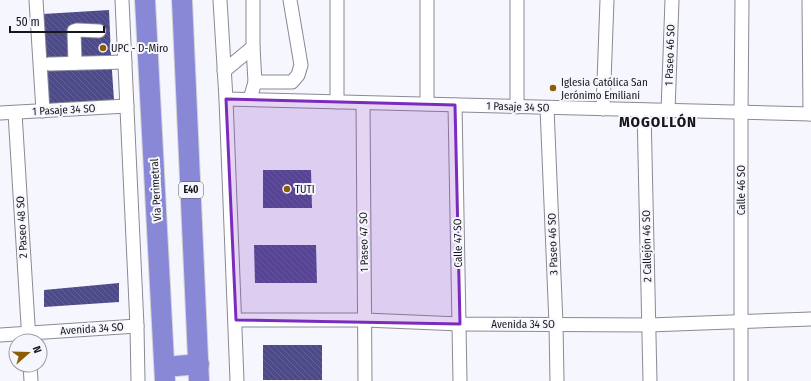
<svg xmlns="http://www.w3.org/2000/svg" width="811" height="381" font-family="'Fira Sans Condensed',sans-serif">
	<defs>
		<pattern id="building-back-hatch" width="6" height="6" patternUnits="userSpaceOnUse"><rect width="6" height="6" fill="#4d4a8c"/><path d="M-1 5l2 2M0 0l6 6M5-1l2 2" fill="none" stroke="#636095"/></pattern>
	</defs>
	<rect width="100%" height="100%" fill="#f6f6fe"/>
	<g fill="url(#building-back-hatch)">
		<path d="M109,10l2,45 -15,1h15l3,44 -65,4 -6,-90z"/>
		<path d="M263,170h48l1,38h-49z"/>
		<path d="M254,245h62l1,38h-62z"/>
		<path d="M119,283v19l-75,5v-17z"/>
		<rect x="263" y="345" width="59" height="35"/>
	</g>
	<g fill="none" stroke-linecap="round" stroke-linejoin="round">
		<defs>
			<g id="minor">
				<path d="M36,0l7,111"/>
				<path d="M122,0l15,326 1,55"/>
				<path d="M220,0l6,99 11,282"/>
				<path d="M337,0v102"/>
				<path d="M427,0v104"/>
				<path d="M517,0v107"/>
				<path d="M809,0l1,114"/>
				<path d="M253,47l2,35"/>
				<path d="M75,63l-1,-32 3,-1 22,1"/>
				<path d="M49,64l76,-2"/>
				<path d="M224,71l29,-24v-47"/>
				<path d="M226,99l585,15"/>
				<path d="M250,99l5,-17h37l6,-7 3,-10 -11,-65"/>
				<path d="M363,103l2,278"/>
				<path d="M455,105l5,276"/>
				<path d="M547,108l9,216 1,57"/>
				<path d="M603,109l4,-109"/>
				<path d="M644,110l6,271"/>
				<path d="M668,111l4,-111"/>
				<path d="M0,113l127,-7"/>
				<path d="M15,113l14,228"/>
				<path d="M236,320h129l95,4 189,1 162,-6"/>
				<path d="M0,335l137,-9"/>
				<path d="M30,365l1,16"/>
				<path d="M741,381v-268l1,-113"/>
			</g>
			<g id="highway">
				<path d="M145,0l20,381"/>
				<path d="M182,0l17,381"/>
				<path d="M165,367l34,-3"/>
			</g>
		</defs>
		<use href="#minor" stroke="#8a8a93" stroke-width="15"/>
		<use href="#highway" stroke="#d5d5d6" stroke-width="22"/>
		<use href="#minor" stroke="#fff" stroke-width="13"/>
		<use href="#highway" stroke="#8988d6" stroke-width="20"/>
	</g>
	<path fill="#7b2cbf" fill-opacity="0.2" stroke="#7b2cbf" stroke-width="3" stroke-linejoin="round" d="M226,99l229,6 5,219 -224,-4z"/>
	<g fill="#8d5d06" stroke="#f6f6fe" stroke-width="1.5">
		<circle cx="103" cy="48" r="4"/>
		<circle cx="553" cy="88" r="4"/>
		<circle cx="287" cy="189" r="4"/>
	</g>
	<g text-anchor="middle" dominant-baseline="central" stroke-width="4" stroke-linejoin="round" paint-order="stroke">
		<rect fill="#f6f6fe" stroke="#5a5a5e" stroke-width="1" x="179" y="182" width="24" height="16" rx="3"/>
		<g font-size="10" font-weight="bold" fill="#17171a">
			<text x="191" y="190">E40</text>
		</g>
		<g font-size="11" fill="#17171a" stroke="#f6f6fe" text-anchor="start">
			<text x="111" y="48">UPC - D-Miro</text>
			<text x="561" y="82">Iglesia Católica San<tspan x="561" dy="13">Jerónimo Emiliani</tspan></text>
			<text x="295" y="189">TUTI</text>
		</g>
		<g font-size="11" fill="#17171a" stroke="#f6f6fe">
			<text transform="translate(670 55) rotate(-88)">1 Paseo 46 SO</text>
			<text transform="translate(518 107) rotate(2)">1 Pasaje 34 SO</text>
			<text transform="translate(64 110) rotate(-3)">1 Pasaje 34 SO</text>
			<text transform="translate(156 190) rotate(-93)">Vía Perimetral</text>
			<text transform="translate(741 190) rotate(-90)">Calle 46 SO</text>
			<text transform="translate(22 227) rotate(-93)">2 Paseo 48 SO</text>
			<text transform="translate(364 242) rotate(-91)">1 Paseo 47 SO</text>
			<text transform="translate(458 243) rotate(-91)">Calle 47 SO</text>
			<text transform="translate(553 244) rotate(-92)">3 Paseo 46 SO</text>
			<text transform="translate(647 246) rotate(-91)">2 Callejón 46 SO</text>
			<text x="523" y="324">Avenida 34 SO</text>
			<text transform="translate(92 329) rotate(-4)">Avenida 34 SO</text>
		</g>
		<g font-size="15" font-weight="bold" letter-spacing="1" fill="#17171a" stroke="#f6f6fe">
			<text x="658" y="122">MOGOLLÓN</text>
		</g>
	</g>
	<g transform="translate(28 353) rotate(70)"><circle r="19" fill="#f6f6fe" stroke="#9d9da3"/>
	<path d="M0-3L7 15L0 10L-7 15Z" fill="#8d5d06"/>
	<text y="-6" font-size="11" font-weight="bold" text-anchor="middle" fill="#17171a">N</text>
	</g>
	<path d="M10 26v6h94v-6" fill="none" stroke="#17171a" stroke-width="2"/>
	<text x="16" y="26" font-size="12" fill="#17171a" stroke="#f6f6fe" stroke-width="3" paint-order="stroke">50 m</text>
</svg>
